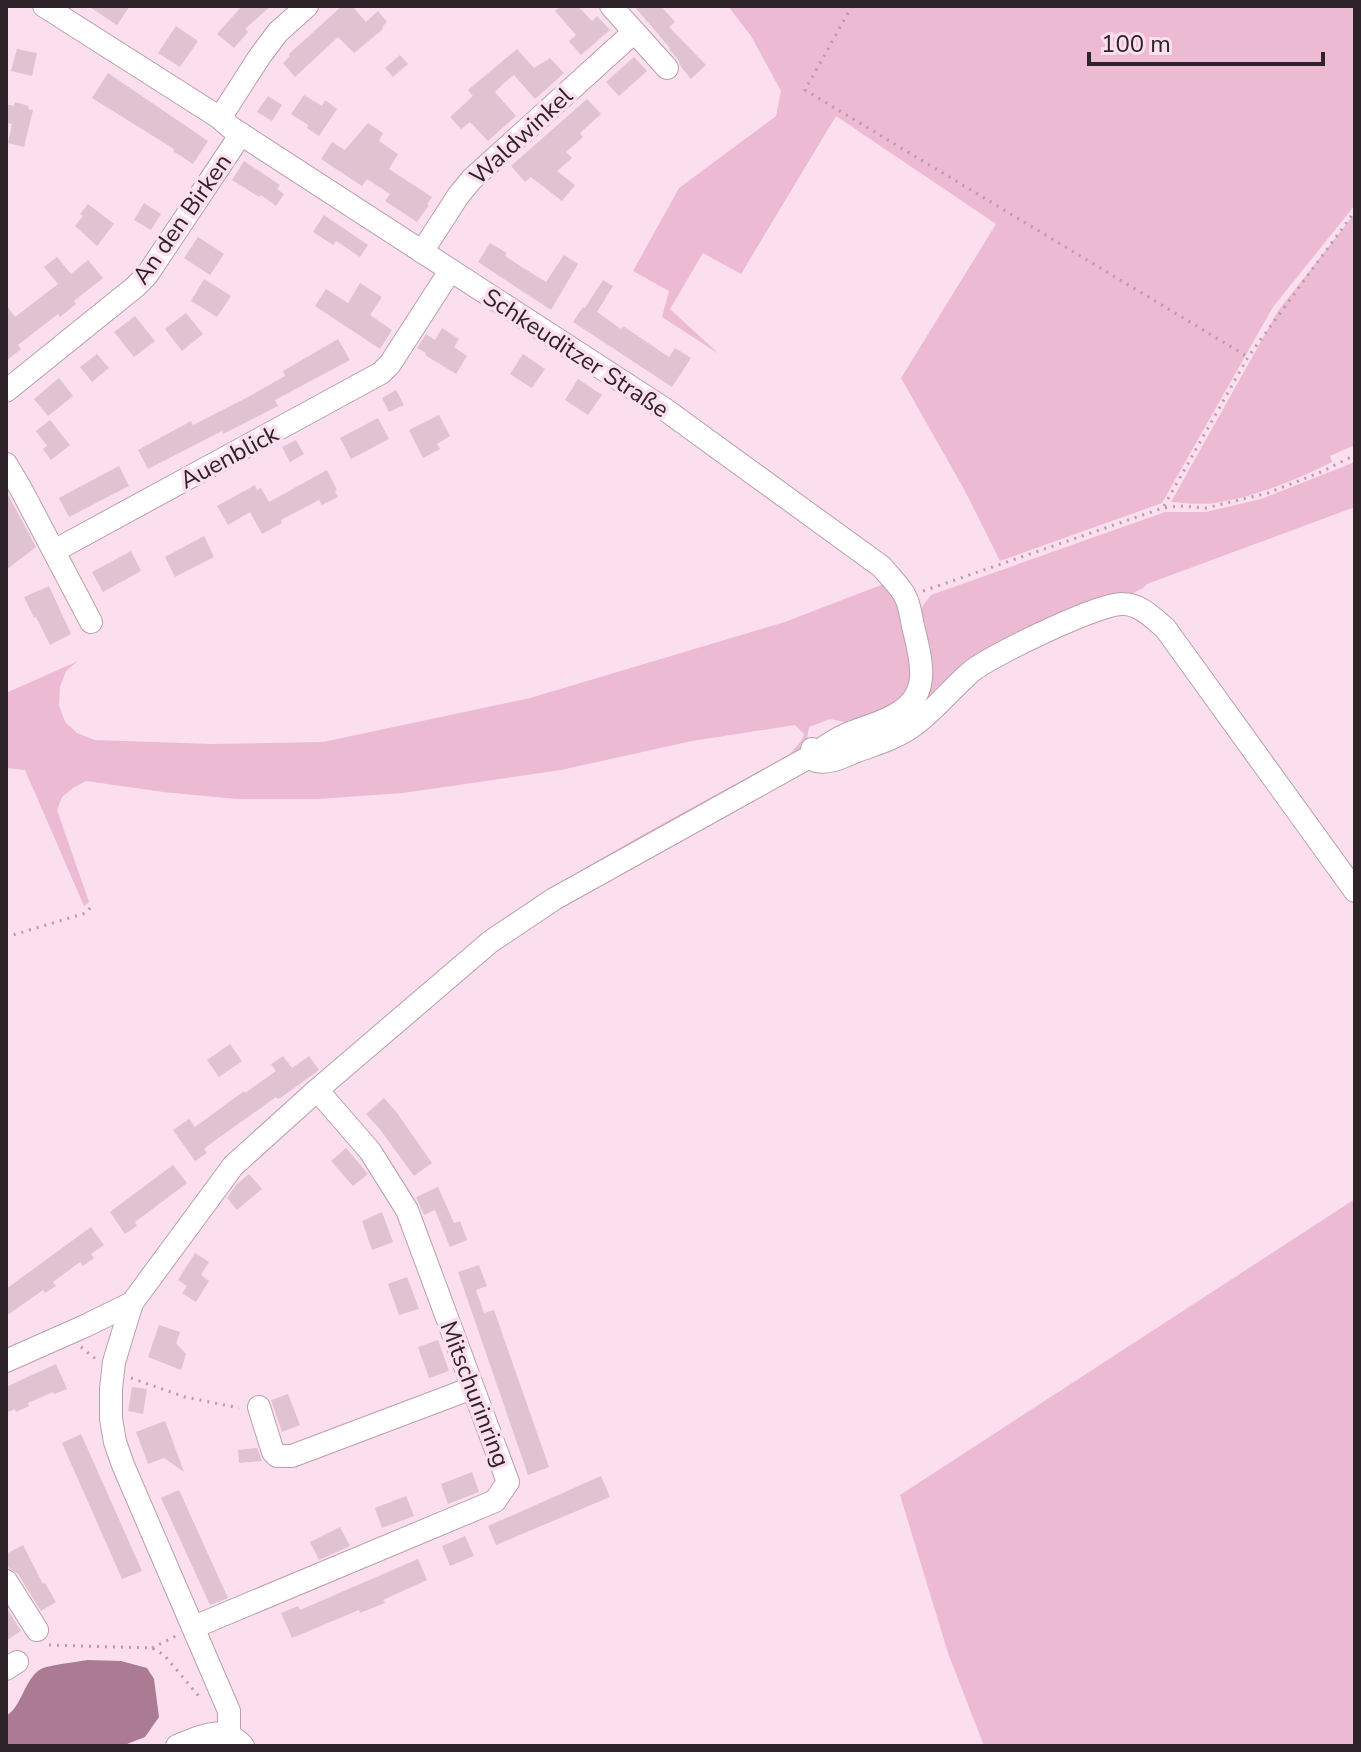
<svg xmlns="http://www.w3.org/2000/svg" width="1361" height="1752" font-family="'Nunito Sans',sans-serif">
	<rect width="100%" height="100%" fill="#fcdfee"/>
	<g fill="#edbad4">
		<path d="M728,6h627v199l-82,102 -111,196 -162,58 -35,-70 -64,-113 95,-154 -160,-108 -95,158 -38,-21 -33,56 49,45 -57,-37 7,-26 -36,-20 46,-83 97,-72 5,-25 -30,-55z"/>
		<path d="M1355,213v232l-25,11 2,6c-36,18 -77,35 -117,41 -15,2 -30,0 -44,-1l107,-191z"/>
		<path d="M1355,462v45l-208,77 -4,4 -204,109 -27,12 9,-80 1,-22 9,-12 234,-83h41l55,-13z"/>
		<path d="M886,583l17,30 12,50 -10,39 -50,22 -25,-5 -21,8 -3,17 -6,7 -314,187 -7,-2c99,-69 206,-124 311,-182l12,-14 2,-6 -9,-9 -103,16 -131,29 -158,23 -85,6h-81l-74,-7 -77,-11 -13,7 -11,9 -5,13 32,92 -5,4 -59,-136 -19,-2v-75l72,-32 -12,10 -6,16 -1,18 6,17 12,11 18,7 118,4 110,-2 207,-44 255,-76z"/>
		<path d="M1355,1199v547h-371l-36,-93 -48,-158z"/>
	</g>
	<path fill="#aa7b93" d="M87,1660l34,1 26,7 7,11 5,38 -14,20 -23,9h-116v-30c16,-9 18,-37 35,-47 8,-4 36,-7 46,-9z"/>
	<g fill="#dfc3d1">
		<path d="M88,6h42l-13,19z"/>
		<path d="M242,6h29l-26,23 3,3 -14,16 -17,-14z"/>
		<path d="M342,6h10l14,16 12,-11 9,11 -5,5 1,2 -29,24 -16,-16 -43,40 -12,-14 7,-7 -1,-2z"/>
		<path d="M562,6h16l14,15 5,-5 13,14 -29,25 -12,-14 7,-6 -21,-24z"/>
		<path d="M634,6h27l14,16 -6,5 37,38 -15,14 -10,-12 -3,-8 -9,-10 1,-1z"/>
		<path d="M176,26l22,15 -18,26 -22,-14z"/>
		<path d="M17,49l20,4 -5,23 -21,-5z"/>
		<path d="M517,49l17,19 16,-10 14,15 -29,26 -21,-24 -10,8 -9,9 21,24 -28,25 -18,-19 -9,7 -11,-12 23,-21 -5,-6z"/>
		<path d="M400,55l8,9 -15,13 -8,-9z"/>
		<path d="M634,57l13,14 -28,25 -13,-14z"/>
		<path d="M108,73l100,68 -15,23 -20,-13 1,-2 -82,-51z"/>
		<path d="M304,95l18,11 3,-6 12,9 -18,27 -12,-8 1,-3 -17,-11z"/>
		<path d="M268,96l14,9 -10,16 -15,-9z"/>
		<path d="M587,99l14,15 -21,19 3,4 -17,15 6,6 -15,13 18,14 -13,16 -31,-24 -6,5 -14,-16z"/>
		<path d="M15,102l14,4 -1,3 5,1 -9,37 -16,-4 4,-19 -6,-1v-19l8,2z"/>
		<path d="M368,123l15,10 -4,8 19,13 -9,15 43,28 -5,7 2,1 -12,17 -32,-21 5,-7 -23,-15 -5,7 -41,-27 11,-17 13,8z"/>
		<path d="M244,161l36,24 -3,4 7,5 -8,12 -15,-11 -2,2 -27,-17z"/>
		<path d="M144,203l17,11 -10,16 -17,-10z"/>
		<path d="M88,204l26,20 -17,22 -22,-20 8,-10 -3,-2z"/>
		<path d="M324,215l44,30 -8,12 -24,-16 -3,4 -20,-13z"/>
		<path d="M198,237l26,17 -14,21 -26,-17z"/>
		<path d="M490,243l17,10 -2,3 9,6 32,20 18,-27 14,9 -27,46 -73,-48z"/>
		<path d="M57,257l14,17 17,-14 15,18 -29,23 2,3 -16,13 -2,-3 -40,31 3,4 -15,12v-56l9,12 43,-33 -14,-17z"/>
		<path d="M204,279l27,17 -14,21 -26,-16z"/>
		<path d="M603,280l10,6 -16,26 24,17 2,-3 46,31 6,-9 16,10 -19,29 -99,-65 10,-15 2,1z"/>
		<path d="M360,283l22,14 -12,18 22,15 -12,19 -65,-43 11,-17 22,14z"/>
		<path d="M186,313l17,21 -21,17 -17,-22z"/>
		<path d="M135,316l20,25 -21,16 -20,-25z"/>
		<path d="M442,328l17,11 -5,8 13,9 -11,18 -31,-19 1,-2 -9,-5 9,-14 9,6z"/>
		<path d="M338,339l12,21 -75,40 3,6 -55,28 -1,-3 -74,38 -10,-19 53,-29 2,4 55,-28 37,-21 -2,-5z"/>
		<path d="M97,354l12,14 -17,14 -12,-15z"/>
		<path d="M523,354l22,15 -13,19 -22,-14z"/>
		<path d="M59,378l14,18 -25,20 -14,-17z"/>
		<path d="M578,379l24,16 -14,20 -23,-15z"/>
		<path d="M396,390l8,15 -15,7 -7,-14z"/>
		<path d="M439,415l11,21 -13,8 3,5 -17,9 -14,-28z"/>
		<path d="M378,418l11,21 -38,20 -11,-21z"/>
		<path d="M50,420l20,25 -19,15 -8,-11 4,-3 -11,-15z"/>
		<path d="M296,440l8,14 -14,8 -8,-15z"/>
		<path d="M119,466l10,20 -60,31 -10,-19z"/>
		<path d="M327,470l10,20 -2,1 3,6 -16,8 -3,-5 -38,20 1,3 -20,11 -12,-22 -22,13 -11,-19 38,-21 2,5 4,-2 8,14z"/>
		<path d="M6,491l30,56 -30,23z"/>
		<path d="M204,536l10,21 -39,20 -10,-20z"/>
		<path d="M131,551l10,20 -38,21 -11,-20z"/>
		<path d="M49,586l22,48 -21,11 -14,-28 -2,1 -10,-21z"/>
		<path d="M230,1044l12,17 -23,16 -12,-17z"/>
		<path d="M283,1056l9,12 17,-12 10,14 -37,27 -4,2 -2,-2 -59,42 -13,10 3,4 -12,8 -22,-31 16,-11 6,8 49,-36 1,2 31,-22 -5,-7z"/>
		<path d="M384,1098l13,15 35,50 -18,13 -35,-48 -13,-14z"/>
		<path d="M346,1148l22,26 -15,12 -22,-25z"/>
		<path d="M173,1165l14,18 -52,39 2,4 -12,8 -15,-22z"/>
		<path d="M249,1174l13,15 -25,21 -10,-12 9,-13z"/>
		<path d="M438,1187l16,36 6,-2 7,19 -17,7 -15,-37 -11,5 -8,-18z"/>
		<path d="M382,1212l11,30 -21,8 -10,-29z"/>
		<path d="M91,1227l13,18 -13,9 3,4 -11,8 -3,-4 -27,20 3,4 -11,7 -2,-3 -37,26v-27z"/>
		<path d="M195,1253l14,9 -8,13 8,6 -13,21 -14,-9 5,-7 -9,-6z"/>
		<path d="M479,1265l8,21 -11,4 8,23 10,-3 55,157 -21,8 -70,-203z"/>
		<path d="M407,1277l12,32 -20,6 -11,-31z"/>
		<path d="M159,1325l21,7 -4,11 10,11 -5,16 -33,-13z"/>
		<path d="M438,1340l11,31 -20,7 -11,-31z"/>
		<path d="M56,1364l11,25 -13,5 -1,-2 -25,11 1,3 -13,6 -1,-3 -9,4v-26z"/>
		<path d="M132,1387l15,2 -4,25 -15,-3z"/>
		<path d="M288,1394l12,31 -18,7 -11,-32z"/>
		<path d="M165,1421l8,21 11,30 -20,-14 -16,6 -12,-32z"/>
		<path d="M81,1434l61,137 -20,8 -60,-136z"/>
		<path d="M257,1448l5,13 -23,2 -1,-13z"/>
		<path d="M472,1472l7,20 -31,12 -7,-20z"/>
		<path d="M601,1476l9,21 -114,48 -8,-19z"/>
		<path d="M179,1490l49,108 -18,7 -49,-107z"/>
		<path d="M406,1496l8,20 -32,12 -7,-20z"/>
		<path d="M340,1527l10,19 -31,14 -9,-18z"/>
		<path d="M465,1536l9,20 -24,10 -8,-20z"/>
		<path d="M23,1545l20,39 2,-1 11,19 -15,9 -23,-37 -9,-6 -3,-6v-8z"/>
		<path d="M418,1559l9,21 -44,20 2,3 -25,10 -1,-3 -67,28 -11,-25 17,-7 2,4z"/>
		<path d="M6,1607l15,24 -15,10z"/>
	</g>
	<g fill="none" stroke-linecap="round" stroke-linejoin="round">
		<defs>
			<g id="minor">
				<path d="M44,6l176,112 10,9 433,281 219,159c7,9 18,19 23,29 5,9 6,21 8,30 7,30 19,65 -12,85 -15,11 -34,15 -51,22 -14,5 -26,14 -37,22l-259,144 -64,43 -173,148 -84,76 -101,137 -18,59 -3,27v30l4,23 8,23 106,246v24"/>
				<path d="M611,6l56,62"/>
				<path d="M220,118l40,-62 18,-24 29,-26"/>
				<path d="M422,252l36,-56 14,-17 162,-147"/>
				<path d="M6,391l129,-104 12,-12 94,-141"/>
				<path d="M6,464l15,25 70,133"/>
				<path d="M54,551l327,-178 9,-9 60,-93"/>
				<path d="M812,749l4,12c15,3 28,-5 41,-10 19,-7 40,-13 56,-25 22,-16 39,-38 59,-55 20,-16 129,-69 151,-67 17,0 30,14 42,24l190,263"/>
				<path d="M6,1361l79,-35 47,-23"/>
				<path d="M259,1407l14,45 4,4h15l180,-68"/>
				<path d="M6,1581l31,49"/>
				<path d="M194,1627l301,-126 13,-19 -101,-272 -37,-59 -53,-61"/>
				<path d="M6,1669l11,-7"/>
				<path d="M177,1746c24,-10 45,-22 66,0"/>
			</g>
		</defs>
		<use href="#minor" stroke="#b99fac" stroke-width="24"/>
		<g stroke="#b39da8" stroke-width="3" stroke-dasharray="2 6" stroke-linecap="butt">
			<path d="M852,6l-47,84 443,267"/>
			<path d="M1164,506l84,-149 107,-146"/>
			<path d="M923,591l240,-83 17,-2 26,2 62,-15 53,-21 34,-17"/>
			<path d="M6,937l80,-24 5,-6"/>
			<path d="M81,1347l16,13"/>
			<path d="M131,1378l54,19 54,11"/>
			<path d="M49,1645l103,3 12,7 38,45"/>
			<path d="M152,1648l26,-13"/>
		</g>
		<use href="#minor" stroke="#fff" stroke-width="22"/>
	</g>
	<g text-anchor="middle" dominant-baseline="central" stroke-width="7" stroke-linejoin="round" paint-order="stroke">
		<g font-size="24" fill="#2e2329" stroke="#fcdfee">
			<text transform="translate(521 136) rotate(-43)">Waldwinkel</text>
			<text transform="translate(182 219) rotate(-55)">An den Birken</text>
			<text transform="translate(576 353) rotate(33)">Schkeuditzer Straße</text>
			<text transform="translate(229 457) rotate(-28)">Auenblick</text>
			<text transform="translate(475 1394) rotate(69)">Mitschurinring</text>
		</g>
	</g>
	<rect width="1361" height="1752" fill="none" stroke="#2e2329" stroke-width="16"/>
	<path d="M1089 52v12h234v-12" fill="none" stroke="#2e2329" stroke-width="4"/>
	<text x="1101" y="52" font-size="24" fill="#2e2329" stroke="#fcdfee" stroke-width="6" paint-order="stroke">100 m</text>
</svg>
